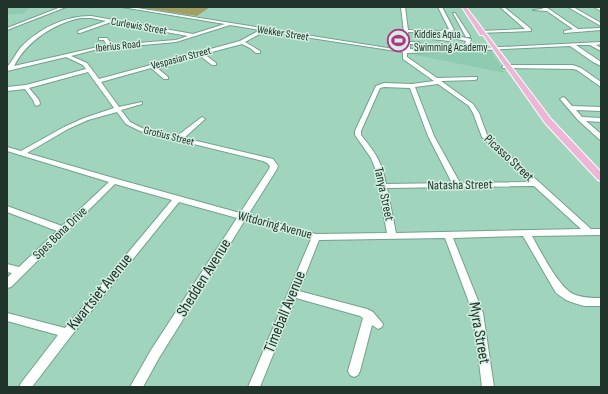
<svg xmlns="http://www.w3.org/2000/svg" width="608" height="394" font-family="'Sofia Sans Condensed',sans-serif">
	<rect width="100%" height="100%" fill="#a0d4bc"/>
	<g fill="#8fcbb0">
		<path d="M7,7h24l-8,7h-16z"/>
		<path d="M484,50l7,1 14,22 -89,-18 -4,-2z"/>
	</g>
	<path fill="#a39e63" d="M137,7h73l-13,9z"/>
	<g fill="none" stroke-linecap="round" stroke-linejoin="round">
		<defs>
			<g id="minor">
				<path d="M61,7h5l-59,23v-2z"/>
				<path d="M122,7h9l269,43 6,-1 -5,-42h4l3,23 31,1 10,-2 -11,-22h4l12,23 -6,2 4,3 19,4 -2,6 -4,-1 1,-3 -17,-4 -5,-4 -36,-1 1,10h9l2,1 -2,1h-8v5h52l139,-7v2l-5,1 5,3v3l-11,-6h-14l25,17v4l-8,-4 -23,-16 -108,5 -55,2v4l30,21 40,-1v2l-2,1 -34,1 32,23 6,9 8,22 104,94h10v6l-69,1c9,16 26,50 41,58 9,4 19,4 28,4v8h-17l-10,-3 -8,-3 -10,-7 -33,-57 -70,2 30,75 11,74h-12l-9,-74 -28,-75 -126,2 -20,51 68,18 6,3 10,12 -1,3 -4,2 -6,-4 -12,46 -2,4 -4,2 -4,-2 -2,-4 15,-53 -3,-2 -64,-18 -36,89h-12l63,-148 -66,-19 -86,138 -16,29h-13l21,-37 86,-132 -58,-16 -108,134 -39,51h-13l2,-4 37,-48 -51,-14v-8l58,15 107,-128 -57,-16 -104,103 -4,1v-10l5,-5 -5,-1v-8l12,3 38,-36 -50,-19v-6l55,20 47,-44 -102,-31v-4l14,4 43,-24 20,-9 30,-10 -26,-36 -59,16 10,12 1,4 -3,2 -2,-1 -2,-5 -8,-11 -18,2v-4l19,-2 60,-16 -3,-4 -17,-8 -59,14v-4c5,-5 9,-14 14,-20 19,-19 44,-31 70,-31l102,18 32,-10zM80,18h11l15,3 -28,10v2h2l31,-11 77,14 -12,4 -64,5 -5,-7h-8v2h5l3,6 -9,1 -84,19c13,-25 39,-42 66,-48zM230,25l30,5 -20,11 -141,38 -12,-16 -16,-7 27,-7 78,-7zM265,31l138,21v7l31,22 -22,3 -28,-1 -8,3 -21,45v4l16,23 4,10 12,65 -71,1 -68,-19 29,-46 1,-3 -5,-7 -89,-21 20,-18 1,-1 -3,-2 -25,19 -33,-7 -14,-7 -9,-12 21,-6v-2l-23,5 -18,-25 50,-14 13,11h4v-2l-12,-10 43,-12 13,10h4v-2l-12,-9 38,-10 8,4 6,5h4v-2l-15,-9zM438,84l31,22 4,7 9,24 47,45 -69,1 -26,-47 -19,-49zM384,87l26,1 18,48 24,47 -66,1c-5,-24 -10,-30 -25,-49v-4l19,-43zM117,112l9,12 14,7 123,30 4,2 3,3 -1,3 -29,44 -123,-34 -90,-26 41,-24 20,-9zM534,186l47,43 -185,4 -9,-45z"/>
				<path d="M500,7h4l27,22v2l-52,2v-1l2,-1 44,-2z"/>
				<path d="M541,7h5l32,22 23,-1v2l-37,3v-2l9,-2 -26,-18 -14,-1 10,-1z"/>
				<path d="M568,7h5l28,16v3z"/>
				<path d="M594,7l7,1v3z"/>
				<path d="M453,13h2l15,23v1h-4z"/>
				<path d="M433,37l17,2 2,1 -2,1 -19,-2v-1z"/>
				<path d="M505,65h68l8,3 20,14v5l-24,-17 -4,-1 -70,-1 -1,-1z"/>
				<path d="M563,97l2,1 7,8 29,1v4l-25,-1 6,7 19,1v4l-15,-1 15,13v6l-2,-1 -21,-19 -18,-21z"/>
			</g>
			<path id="major" d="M462,7h4l85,112 50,53v9l-3,-1 -53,-57 -59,-84 -3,-4h-3z"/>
		</defs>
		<use href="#minor" stroke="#71a28c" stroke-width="2"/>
		<use href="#major" stroke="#fff" stroke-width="2"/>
		<use href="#minor" fill="#fff" fill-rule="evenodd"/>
		<use href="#major" fill="#eeb6d6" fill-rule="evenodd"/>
	</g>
	<defs>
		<symbol id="stadium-ring" viewBox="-11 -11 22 22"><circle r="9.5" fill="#d4eee1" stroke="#b03485" stroke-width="1.5"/><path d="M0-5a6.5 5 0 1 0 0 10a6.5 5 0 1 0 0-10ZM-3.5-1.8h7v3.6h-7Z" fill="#b03485"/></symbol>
	</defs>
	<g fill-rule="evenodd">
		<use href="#stadium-ring" x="386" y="28" width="25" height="25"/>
	</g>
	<g text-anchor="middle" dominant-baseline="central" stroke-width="3" stroke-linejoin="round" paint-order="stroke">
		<g font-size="11" fill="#20342b" stroke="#d4eee1">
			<text transform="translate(139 26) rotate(10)">Curlewis Street</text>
			<text transform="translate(283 33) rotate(9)">Wekker Street</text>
			<text transform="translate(118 46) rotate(-6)">Iberius Road</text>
			<text transform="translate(181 58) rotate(-15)">Vespasian Street</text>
			<text transform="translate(169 136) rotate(14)">Grotius Street</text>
		</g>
		<g font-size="11" fill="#20342b" stroke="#d4eee1" text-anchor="start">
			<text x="414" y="34">Kiddies Aqua<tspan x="414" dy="13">Swimming Academy</tspan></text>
		</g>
		<g font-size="13" fill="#20342b" stroke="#d4eee1">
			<text transform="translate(509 158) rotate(43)">Picasso Street</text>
			<text transform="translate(460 185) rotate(-1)">Natasha Street</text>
			<text transform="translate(384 194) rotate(78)">Tanya Street</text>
			<text transform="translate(275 225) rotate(15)">Witdoring Avenue</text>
			<text transform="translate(60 233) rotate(-44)">Spes Bona Drive</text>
		</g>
		<g font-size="16" fill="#20342b" stroke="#d4eee1">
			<text transform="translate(204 278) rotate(-58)">Shedden Avenue</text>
			<text transform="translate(100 292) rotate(-51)">Kwartsiet Avenue</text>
			<text transform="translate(285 312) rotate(-68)">Timeball Avenue</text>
			<text transform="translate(479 333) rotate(80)">Myra Street</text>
		</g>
	</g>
	<rect width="608" height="394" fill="none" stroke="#20342b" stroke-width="16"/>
</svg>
